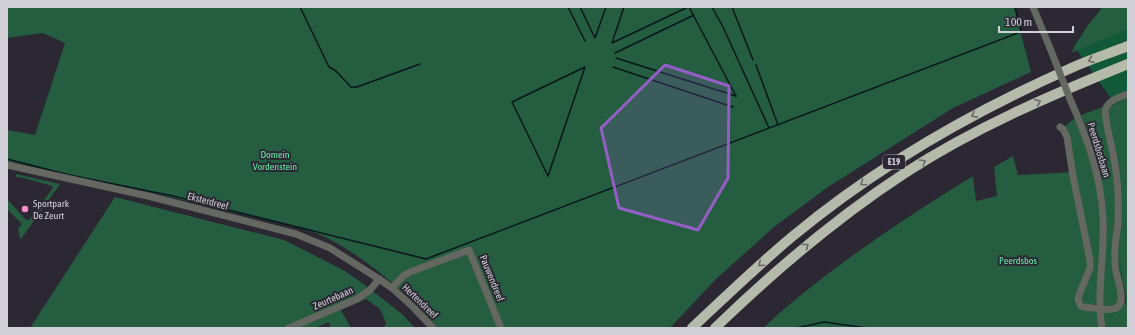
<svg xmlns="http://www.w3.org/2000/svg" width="1135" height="335" font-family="'Asap Condensed',sans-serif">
	<rect width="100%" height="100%" fill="#2b2834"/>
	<path fill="#115938" d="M1102,7h26v321l-3,-24 1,-8 -7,-27 -11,-155 7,-10 -41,-58z"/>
	<g fill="#245d40">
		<path d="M7,7h1007l17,65 -78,36 -125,79 -54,40 -59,53 -45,48h-232c-29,-33 -68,-67 -107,-88 -28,-15 -71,-22 -102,-29 -74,-18 -148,-35 -222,-50v-31l28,5 30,-92 -22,-10 -36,5z"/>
		<path d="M1104,7h24v22l-57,24 17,-28z"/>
		<path d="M1128,98v230h-365c64,-59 136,-106 210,-152l3,25 21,-5 -3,-29 19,-11 5,19 57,-3 -11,-45 12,-10c8,24 17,48 21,74 6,36 2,74 0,111 -5,5 -12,4 -16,-2l7,-31 -14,33 12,9h27l14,-9 -9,-52 4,-35 -1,-36 -13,-71z"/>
		<path d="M1103,107l14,95 -4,49 8,44 -5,12 -12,-1 -2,-3c1,-31 3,-62 2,-93 -1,-33 -10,-65 -23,-95z"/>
		<path d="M16,174l44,10 -39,55 -1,-1 -2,-9 4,-5 -15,-15v-10l19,21h3l24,-32 -1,-2 -28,-8 -8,-1z"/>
		<path d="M115,197l169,43 61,31 25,18 32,25 13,14h-31l2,-5 -6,-14 -14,-10 -25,11 10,18h-20l-2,-6 -14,6h-285z"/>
	</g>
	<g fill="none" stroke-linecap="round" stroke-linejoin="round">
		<g stroke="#05171b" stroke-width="1.5">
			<path d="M300,7l29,60 7,4 15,16h6l63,-23"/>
			<path d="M568,7l17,34"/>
			<path d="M580,7l15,31 11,-31"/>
			<path d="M624,7l-12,36 76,-36"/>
			<path d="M689,7l47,89"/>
			<path d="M712,7l11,20 46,101"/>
			<path d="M732,7l21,53"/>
			<path d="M615,53l79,-38"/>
			<path d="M616,58l120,38"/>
			<path d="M756,65l22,60"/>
			<path d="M585,67l-37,109 -36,-74z"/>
			<path d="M613,67l120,40"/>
			<path d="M7,159l62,16 104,21 253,63 592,-226 3,-1 -6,-25"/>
			<path d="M796,328l28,-6 43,6"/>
		</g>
		<g stroke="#656761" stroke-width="7">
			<path d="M1033,7l17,41"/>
			<path d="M1070,99c17,38 31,77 33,119 2,37 -7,74 -1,110"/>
			<path d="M1060,127l3,2 4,8 6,39 17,84v8l-11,27 -1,5 3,6c7,3 13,1 21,3 30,5 17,-22 14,-38 -1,-5 -1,-10 -1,-15 -1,-11 2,-22 3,-33 1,-22 0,-43 -4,-64 -1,-9 -11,-45 -8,-51 3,-8 14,-11 22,-14"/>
			<path d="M7,165l141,31 148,38 34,14 49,31 13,9 21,19 20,21"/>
			<path d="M392,288l11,-12 7,-4 59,-22 32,78"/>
			<path d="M289,328l68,-29 13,-9 9,-11"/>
		</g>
		<g stroke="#b6baab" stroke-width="10">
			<path d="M692,328c33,-31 66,-63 101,-92 83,-69 177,-123 276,-167 19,-9 39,-15 59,-23"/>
			<path d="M715,328c59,-57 121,-110 190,-155 69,-45 146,-78 223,-109"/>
		</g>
		<path stroke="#656761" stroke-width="7" d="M1050,48l20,51"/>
	</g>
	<defs><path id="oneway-chevron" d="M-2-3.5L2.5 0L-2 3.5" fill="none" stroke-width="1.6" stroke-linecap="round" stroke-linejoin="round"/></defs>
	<g stroke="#6a6a6a">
		<use href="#oneway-chevron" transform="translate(1091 60) rotate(159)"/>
		<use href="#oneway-chevron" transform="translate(1038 102) rotate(-24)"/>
		<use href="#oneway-chevron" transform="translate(974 115) rotate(152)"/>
		<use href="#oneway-chevron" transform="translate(923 162) rotate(-31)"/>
		<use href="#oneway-chevron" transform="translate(863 183) rotate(145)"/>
		<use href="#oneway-chevron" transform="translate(806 246) rotate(-38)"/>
		<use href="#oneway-chevron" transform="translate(761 264) rotate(138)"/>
	</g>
	<path fill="#955dc6" fill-opacity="0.2" stroke="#955dc6" stroke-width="3" stroke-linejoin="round" d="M665,65l64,21 -1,92 -30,52 -79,-22 -18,-80z"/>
	<circle fill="#f98fc9" stroke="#2b2834" stroke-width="1.5" cx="25" cy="209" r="4"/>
	<g text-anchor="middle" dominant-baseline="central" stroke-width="4" stroke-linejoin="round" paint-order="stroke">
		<rect fill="#2b2834" stroke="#9f9ea7" stroke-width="1" x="883" y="155" width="22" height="14" rx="3"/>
		<g font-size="9" font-weight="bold" fill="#d1d0d8">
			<text x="894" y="162">E19</text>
		</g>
		<g font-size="10" fill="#d1d0d8" stroke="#2b2834">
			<text transform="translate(1099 150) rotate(73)">Peerdsbosbaan</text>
			<text transform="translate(208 201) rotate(15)">Eksterdreef</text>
			<text transform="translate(492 278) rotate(68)">Pauwendreef</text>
			<text transform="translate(333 298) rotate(-24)">Zeurtebaan</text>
			<text transform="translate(420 301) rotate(44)">Hertendreef</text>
		</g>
		<g font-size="10" fill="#63efa8" stroke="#2b2834">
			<text x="275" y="154">Domein<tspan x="275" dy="12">Vordenstein</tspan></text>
			<text x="1018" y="260">Peerdsbos</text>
		</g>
		<g font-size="10" fill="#d1d0d8" stroke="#2b2834" text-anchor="start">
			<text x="33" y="203">Sportpark<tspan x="33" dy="12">De Zeurt</tspan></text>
		</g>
	</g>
	<rect width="1135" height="335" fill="none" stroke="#d1d0d8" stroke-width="16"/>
	<path d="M999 26v6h74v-6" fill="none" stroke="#d1d0d8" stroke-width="2"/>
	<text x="1005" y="26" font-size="12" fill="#d1d0d8" stroke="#2b2834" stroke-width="3" paint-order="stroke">100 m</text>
</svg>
